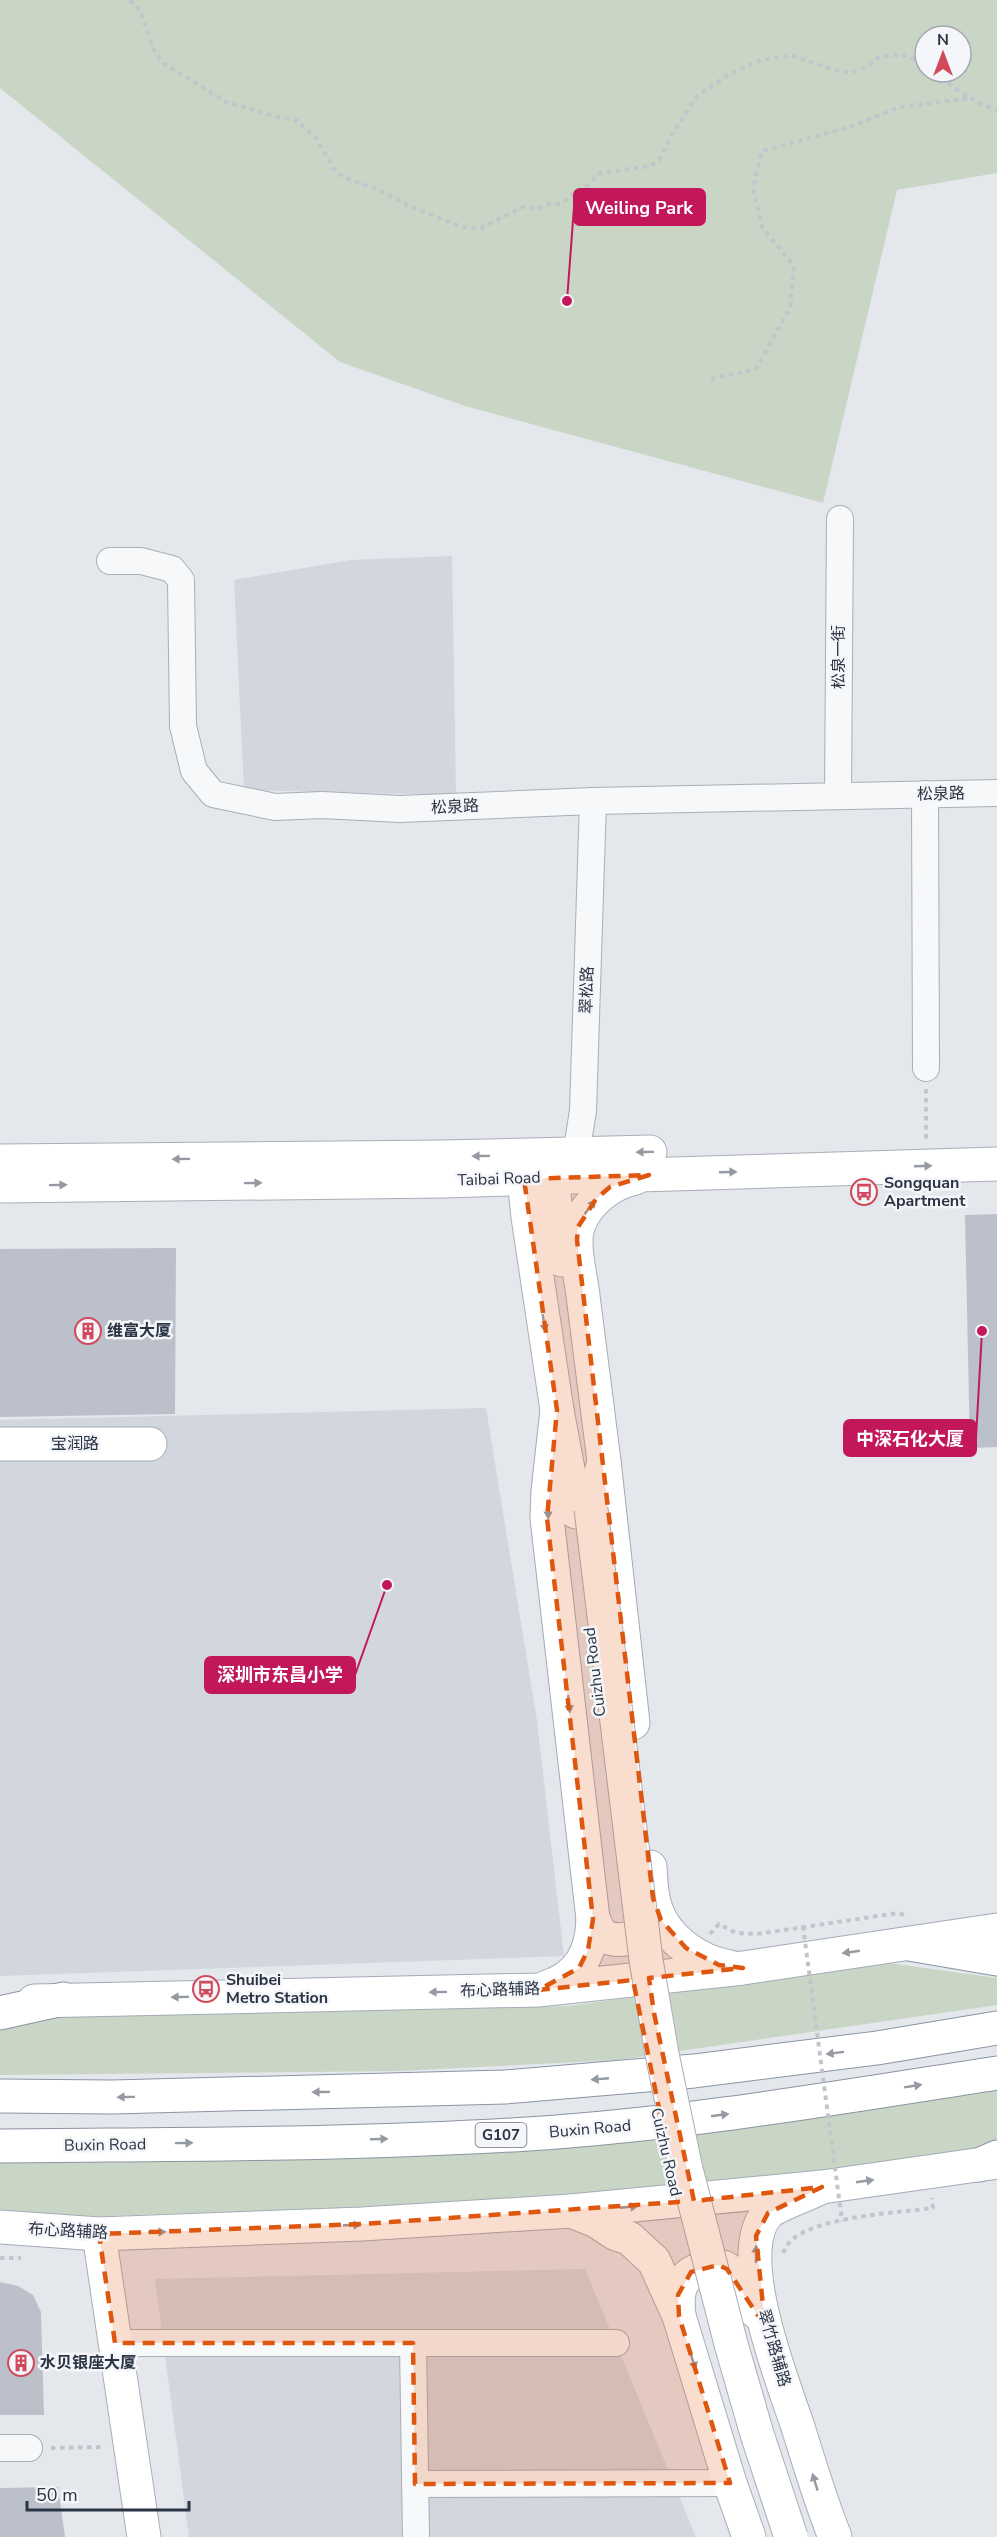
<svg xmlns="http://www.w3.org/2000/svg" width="997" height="2537" font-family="'Nunito Sans','Noto Sans SC',sans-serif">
	<rect width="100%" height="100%" fill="#e4e7ec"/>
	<g fill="#d2d6de">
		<path d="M452,556l4,239 -212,-5 -10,-210 117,-20z"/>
		<path d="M486,1408l51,313 27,235 -564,20v-556z"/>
		<path d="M585,2269l111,268h-507l-34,-258z"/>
	</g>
	<g fill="#c9d6c5" fill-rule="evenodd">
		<path d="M0,0h997v173l-100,17 -74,313 -358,-97 -125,-44 -340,-274zM925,36h36v36h-36z"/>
		<path d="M888,1963l109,15v27l-379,55 -220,11 -398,4v-49l64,-14h258l246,-6z"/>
		<path d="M997,2089v58l-29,12 -357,40 -538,18 -73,-6v-48l207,-2 358,-17z"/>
	</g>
	<g fill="#bbc0ca">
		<path d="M997,1214v233l-27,1 -5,-233z"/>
		<path d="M176,1248l-1,166 -175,3v-168z"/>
		<path d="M0,2282l18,4 15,9 8,17 3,103h-44z"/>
		<path d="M58,2487l7,50h-65v-49z"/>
	</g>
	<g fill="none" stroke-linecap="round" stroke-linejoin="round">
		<defs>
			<g id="street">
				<path d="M110,561h31l31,8 9,11 2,146 11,45 19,23 62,13 47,-2 78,4 193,-8 404,-8"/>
				<path d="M925,794l1,274"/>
				<path d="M838,796l2,-277"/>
				<path d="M570,1171l6,-17 7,-43 10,-310"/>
				<path d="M115,2343h501"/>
				<path d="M413,2343l3,194"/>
				<path d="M0,2448h29"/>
				<path d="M415,2484l315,-1"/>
			</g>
			<g id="secondary">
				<path d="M542,1159l10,19 10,82"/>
				<path d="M0,1161l443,-4 207,-5"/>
				<path d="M535,1162l-11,17 4,38 29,193 19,102"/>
				<path d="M0,1186l443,-5 554,-17"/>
				<path d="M0,1444h150"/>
				<path d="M597,1487l7,-26c-7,-55 -14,-110 -21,-165 -2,-21 -11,-49 -5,-69 8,-25 33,-44 57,-49"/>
				<path d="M818,2189c-10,5 -43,17 -50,24 -37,38 14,167 29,211 12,38 23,76 38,113"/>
				<path d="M571,2211l25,10 20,13 13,4 25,23 25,55 51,167 19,54"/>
				<path d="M99,2234l45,303"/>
				<path d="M679,2316c-3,-26 1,-44 30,-49 7,-1 12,-2 18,2 14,9 21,30 29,43"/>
			</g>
			<g id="primary">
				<path d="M604,1461l29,262"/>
				<path d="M650,1867c1,14 1,29 6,42 10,30 43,53 74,58"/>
				<path d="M593,1919l8,16c15,8 32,5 46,-5l7,-20"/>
				<path d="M547,1987c33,-11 45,-35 46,-68l-46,-401 1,-27 9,-81"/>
				<path d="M34,2001l504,-11 205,-22 254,-38"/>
				<path d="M0,2227l99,7 263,-10 209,-13 251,-24 175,-25"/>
			</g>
			<g id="highway">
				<path d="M909,1944l88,15"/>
				<path d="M0,2013l63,-14"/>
				<path d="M0,2096l112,1 393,-10 189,-16 183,-23 120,-20"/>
				<path d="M0,2146c176,-2 353,-1 528,-12 158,-10 313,-37 469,-61"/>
				<path d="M979,2165l18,-8"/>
			</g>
		</defs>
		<use href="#street" stroke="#a9aeb7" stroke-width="28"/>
		<use href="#secondary" stroke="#a9aeb7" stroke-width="35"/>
		<use href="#primary" stroke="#a3abb8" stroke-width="35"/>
		<use href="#highway" stroke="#8b94a3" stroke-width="35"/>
		<g stroke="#c2c5cb" stroke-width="4" stroke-dasharray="4.5 4.5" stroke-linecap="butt">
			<path d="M130,0l10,11 14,39 8,12 64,40 52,15 18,3 20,18 18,31 9,8 36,13 32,17 51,20 19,1 42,-21 16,1 11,-4h11l14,-12 8,-2 17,-17 50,-7 10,-7 14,-28 23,-35 31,-21 33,-15 31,-4 46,15 14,1 14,-5 14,-11 12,-1 16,1 17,9"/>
			<path d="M934,72c19,16 39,30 63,38"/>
			<path d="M711,379l45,-10 34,-61 4,-42 -32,-39 -9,-39 9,-37 88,-24 50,-20 71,-9"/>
			<path d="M926,1089v53"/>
			<path d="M710,1934l9,-10 17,9 21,1 141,-21 9,3"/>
			<path d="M783,2253c3,-6 6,-12 11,-15 30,-22 102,-25 139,-30l-1,-10"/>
			<path d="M0,2258h21"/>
			<path d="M51,2448l53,-1"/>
		</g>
		<use href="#street" stroke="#f7f8fa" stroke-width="26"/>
		<use href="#secondary" stroke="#fff" stroke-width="33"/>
		<use href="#primary" stroke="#fff" stroke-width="33"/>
		<use href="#highway" stroke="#fff" stroke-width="33"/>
		<defs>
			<path id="secondary-bridge" d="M591,1509l55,451 16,94 23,111 46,179 26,90 34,103"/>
		</defs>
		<use href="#secondary-bridge" stroke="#a9aeb7" stroke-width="35" stroke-linecap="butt"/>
		<path stroke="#c2c5cb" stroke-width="4" stroke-dasharray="4.5 4.5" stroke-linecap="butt" d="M803,1926l39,295"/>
		<use href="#secondary-bridge" stroke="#fff" stroke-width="33"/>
	</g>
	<defs><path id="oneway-solid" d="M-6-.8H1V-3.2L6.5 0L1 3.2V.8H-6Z" transform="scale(1.5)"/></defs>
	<g fill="#959aa2">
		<use href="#oneway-solid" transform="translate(645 1152) rotate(179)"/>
		<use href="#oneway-solid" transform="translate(481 1156) rotate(179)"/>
		<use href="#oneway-solid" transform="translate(181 1159) rotate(179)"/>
		<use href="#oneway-solid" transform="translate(923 1166) rotate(-2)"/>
		<use href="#oneway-solid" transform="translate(728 1172) rotate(-2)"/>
		<use href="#oneway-solid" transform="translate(253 1183) rotate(-1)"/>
		<use href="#oneway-solid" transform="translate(58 1185) rotate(-1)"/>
		<use href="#oneway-solid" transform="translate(590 1207) rotate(-53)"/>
		<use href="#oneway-solid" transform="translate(544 1323) rotate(81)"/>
		<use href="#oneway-solid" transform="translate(548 1510) rotate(89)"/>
		<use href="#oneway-solid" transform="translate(569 1704) rotate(84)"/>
		<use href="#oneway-solid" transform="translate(851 1952) rotate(172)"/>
		<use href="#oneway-solid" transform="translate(438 1992) rotate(179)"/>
		<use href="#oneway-solid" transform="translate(180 1997) rotate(179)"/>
		<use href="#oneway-solid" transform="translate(835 2053) rotate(173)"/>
		<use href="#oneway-solid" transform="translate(600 2079) rotate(175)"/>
		<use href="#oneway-solid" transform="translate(913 2086) rotate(-9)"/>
		<use href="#oneway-solid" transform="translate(321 2092) rotate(179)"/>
		<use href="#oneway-solid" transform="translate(126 2097) rotate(179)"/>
		<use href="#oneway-solid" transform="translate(720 2115) rotate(-8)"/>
		<use href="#oneway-solid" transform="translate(379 2139) rotate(-2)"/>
		<use href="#oneway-solid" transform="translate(184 2143) rotate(-1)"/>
		<use href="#oneway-solid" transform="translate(865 2181) rotate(-8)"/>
		<use href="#oneway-solid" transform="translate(629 2207) rotate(-5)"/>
		<use href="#oneway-solid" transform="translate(352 2225) rotate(-2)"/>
		<use href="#oneway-solid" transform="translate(157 2232) rotate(-2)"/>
		<use href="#oneway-solid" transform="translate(756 2254) rotate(-89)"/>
		<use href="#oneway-solid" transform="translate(693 2361) rotate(73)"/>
		<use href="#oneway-solid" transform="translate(815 2482) rotate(-107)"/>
	</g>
	<path fill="#df570f" fill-opacity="0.2" stroke="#df570f" stroke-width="4.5" stroke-dasharray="12 8" stroke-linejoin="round" d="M649,1175l-39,12 -14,12 -18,28 -1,13 76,658 8,22 25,28 33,17 24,3 -94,10 5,35 40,188 128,-14 -54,26 -12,23 9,90 -38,-57 -9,-4 -27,7 -13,23 1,21 51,167 -315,1 -2,-141h-298l-16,-109 263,-10 316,-22 -45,-222 -95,10 41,-22 9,-18 5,-31 -46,-401 10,-108 -33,-231z"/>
	<defs>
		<symbol id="bus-ring" viewBox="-11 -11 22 22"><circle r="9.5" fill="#f4f6f9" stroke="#d1495b" stroke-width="1.5"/><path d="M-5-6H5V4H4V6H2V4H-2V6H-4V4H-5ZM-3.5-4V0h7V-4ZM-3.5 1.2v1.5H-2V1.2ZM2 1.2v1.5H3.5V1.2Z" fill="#d1495b"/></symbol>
		<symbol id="building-ring" viewBox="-11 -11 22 22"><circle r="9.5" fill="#f4f6f9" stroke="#d1495b" stroke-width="1.5"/><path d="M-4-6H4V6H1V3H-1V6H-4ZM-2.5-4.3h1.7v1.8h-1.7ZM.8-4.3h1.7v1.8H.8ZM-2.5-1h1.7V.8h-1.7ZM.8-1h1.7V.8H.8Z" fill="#d1495b"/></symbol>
	</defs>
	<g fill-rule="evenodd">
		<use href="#bus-ring" x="849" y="1177" width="30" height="30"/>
		<use href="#building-ring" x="73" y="1316" width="30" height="30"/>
		<use href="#bus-ring" x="191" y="1974" width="30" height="30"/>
		<use href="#building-ring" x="6" y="2348" width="30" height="30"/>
	</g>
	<g text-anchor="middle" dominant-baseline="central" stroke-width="5" stroke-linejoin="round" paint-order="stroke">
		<rect fill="#f4f6f9" stroke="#676e7b" stroke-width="1.5" x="475.5" y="2123" width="51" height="24" rx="4.5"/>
		<g font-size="15" font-weight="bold" fill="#2b3445">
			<text x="501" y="2135">G107</text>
		</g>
		<g font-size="16" fill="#2b3445" stroke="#f4f6f9">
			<text transform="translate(839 657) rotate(-90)">松泉一街</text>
			<text transform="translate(941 794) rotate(-1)">松泉路</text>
			<text transform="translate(455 807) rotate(-3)">松泉路</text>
			<text transform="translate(587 990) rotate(-88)">翠松路</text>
			<text transform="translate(499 1179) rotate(-2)">Taibai Road</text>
			<text x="75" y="1444">宝润路</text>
			<text transform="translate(595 1672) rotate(-97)">Cuizhu Road</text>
			<text transform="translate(500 1990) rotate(-2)">布心路辅路</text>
			<text transform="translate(590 2129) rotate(-5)">Buxin Road</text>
			<text transform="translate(105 2145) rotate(-1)">Buxin Road</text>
			<text transform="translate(666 2152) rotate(77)">Cuizhu Road</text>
			<text transform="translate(68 2231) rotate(3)">布心路辅路</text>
			<text transform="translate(774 2348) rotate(74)">翠竹路辅路</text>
		</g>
		<g font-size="16" font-weight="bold" fill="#2b3445" stroke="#f4f6f9" text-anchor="start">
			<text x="884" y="1183">Songquan<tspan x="884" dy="18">Apartment</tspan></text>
			<text x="107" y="1331">维富大厦</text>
			<text x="226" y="1980">Shuibei<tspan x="226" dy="18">Metro Station</tspan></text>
			<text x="40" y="2363">水贝银座大厦</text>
		</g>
	</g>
	<path fill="none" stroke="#c2185b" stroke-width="2" d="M567 301L574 207M982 1331L976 1438M387 1585L355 1675"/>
	<g fill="#c2185b" stroke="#f4f6f9" stroke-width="2">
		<circle cx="567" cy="301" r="6"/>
		<circle cx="982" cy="1331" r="6"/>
		<circle cx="387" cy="1585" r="6"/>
	</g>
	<g fill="#c2185b" stroke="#c2185b" stroke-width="2">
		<rect x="574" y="189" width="131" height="36" rx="6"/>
		<rect x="844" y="1420" width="132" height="36" rx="6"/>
		<rect x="205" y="1657" width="150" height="36" rx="6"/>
	</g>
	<g font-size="18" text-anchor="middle" font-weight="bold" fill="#fff">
		<text x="639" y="214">Weiling Park</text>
		<text x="910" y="1445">中深石化大厦</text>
		<text x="280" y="1681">深圳市东昌小学</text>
	</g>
	<g transform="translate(943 54)"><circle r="28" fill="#f4f6f9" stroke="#a4a8b1" stroke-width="1.5"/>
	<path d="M0-4.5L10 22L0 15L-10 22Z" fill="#d1495b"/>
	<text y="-9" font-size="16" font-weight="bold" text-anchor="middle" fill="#2b3445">N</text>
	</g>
	<path d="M27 2501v9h162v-9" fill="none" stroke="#2b3445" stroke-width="3"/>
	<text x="36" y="2501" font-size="18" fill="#2b3445" stroke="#f4f6f9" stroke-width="4.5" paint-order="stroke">50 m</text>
</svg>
